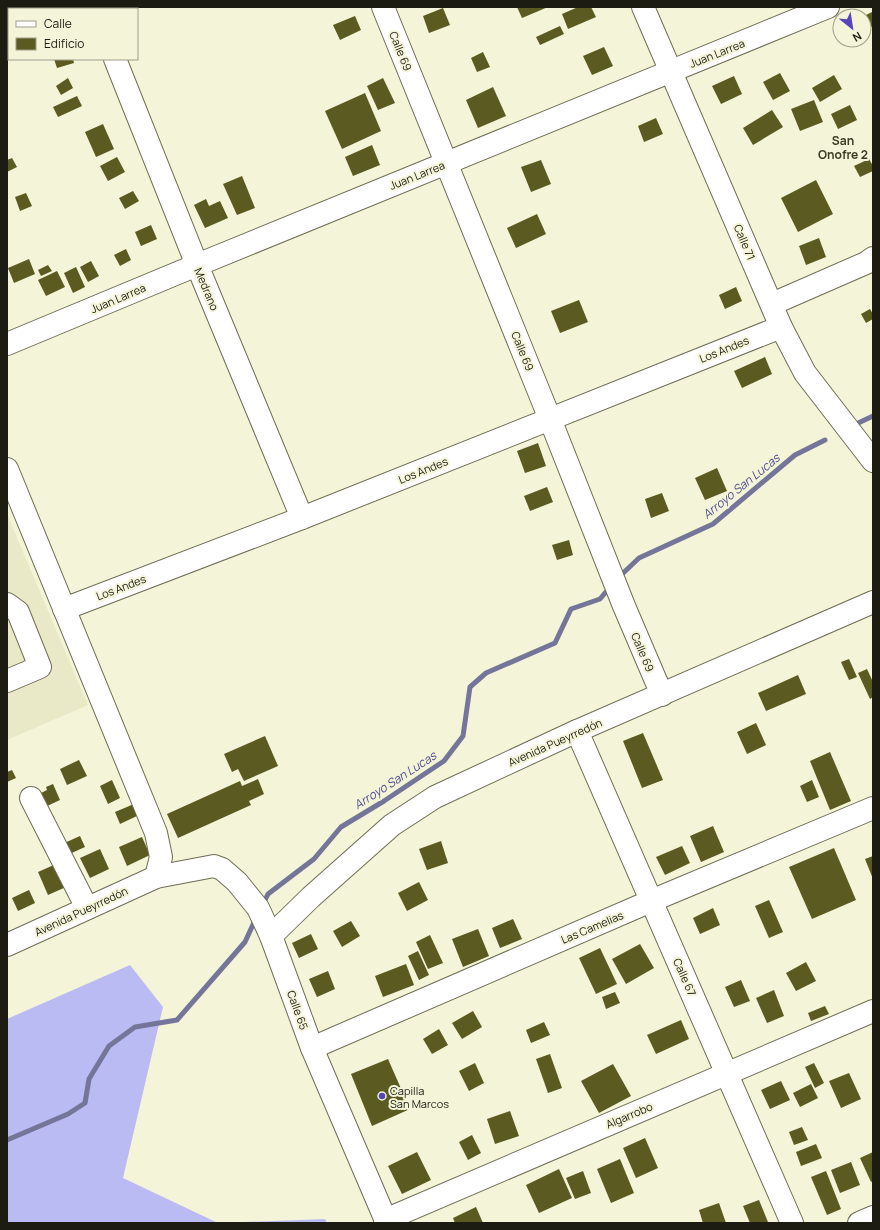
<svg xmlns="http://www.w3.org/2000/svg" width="880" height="1230" font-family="Manrope,sans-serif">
	<rect width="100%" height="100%" fill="#f4f4d9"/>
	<path fill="#e9e9c7" d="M7,514l81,191 -81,35z"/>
	<path fill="#babbf3" d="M130,965l33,42 -40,171 95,45 107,-4 2,4h-320v-204z"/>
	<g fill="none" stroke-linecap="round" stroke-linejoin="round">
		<g stroke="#747598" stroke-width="5">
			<path d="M852,426l21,-10"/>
			<path d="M619,577l20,-19 74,-34 82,-69 30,-15"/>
			<path d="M263,904l5,-10 46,-35 27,-32 43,-26 60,-40 19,-25 7,-49 16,-14 69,-30 16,-34 29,-10 10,-12"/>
			<path d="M7,1140l61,-26 17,-11 4,-24 20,-33 26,-19 42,-7 68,-78 11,-24"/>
		</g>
	</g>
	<g fill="#5b5a20">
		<path d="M517,7h31l-26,11z"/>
		<path d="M578,7h13l5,10 -28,12 -6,-15z"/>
		<path d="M443,8l7,17 -21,8 -6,-17z"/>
		<path d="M872,12l1,14 -9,5v-15z"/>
		<path d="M355,16l6,14 -21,10 -7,-15z"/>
		<path d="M560,26l4,8 -24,11 -4,-8z"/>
		<path d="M604,47l9,19 -21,9 -9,-19z"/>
		<path d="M483,52l7,15 -13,5 -6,-14z"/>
		<path d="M54,59h19l1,4 -17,5z"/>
		<path d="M780,73l10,18 -17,9 -10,-18z"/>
		<path d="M834,75l8,14 -22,13 -8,-14z"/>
		<path d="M734,76l8,18 -21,10 -9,-18z"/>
		<path d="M68,78l5,10 -12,7 -5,-9z"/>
		<path d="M383,78l12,25 -17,7 -11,-24z"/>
		<path d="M493,87l13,29 -28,12 -12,-28z"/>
		<path d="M365,93l16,38 -39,18 -17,-38z"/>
		<path d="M77,96l5,10 -24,11 -5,-10z"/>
		<path d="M814,100l9,22 -23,9 -9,-22z"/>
		<path d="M850,105l7,15 -19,9 -7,-15z"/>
		<path d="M772,110l11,17 -30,18 -10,-17z"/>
		<path d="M656,118l7,16 -19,8 -6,-16z"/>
		<path d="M103,124l11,25 -18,8 -11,-25z"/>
		<path d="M372,145l8,20 -27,11 -8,-19z"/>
		<path d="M117,157l8,15 -17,9 -8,-15z"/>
		<path d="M12,158l5,9 -10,5v-12z"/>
		<path d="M869,159l4,7v5l-13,6 -6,-11z"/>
		<path d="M541,160l10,24 -20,8 -10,-25z"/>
		<path d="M242,176l13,32 -18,7 -14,-31z"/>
		<path d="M816,180l17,34 -35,18 -17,-34z"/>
		<path d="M133,191l6,10 -14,8 -6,-11z"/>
		<path d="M26,193l6,13 -12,5 -5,-14z"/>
		<path d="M206,199l3,7 11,-5 8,17 -23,10 -11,-23z"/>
		<path d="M537,214l9,20 -30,14 -9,-20z"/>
		<path d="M151,225l6,14 -16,7 -6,-14z"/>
		<path d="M819,238l7,19 -20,8 -7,-19z"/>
		<path d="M126,249l5,11 -11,6 -6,-11z"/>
		<path d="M29,259l6,15 -21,9 -6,-15z"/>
		<path d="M91,261l8,15 -11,6 -8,-15z"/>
		<path d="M48,265l4,6 -11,5 -3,-6z"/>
		<path d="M76,267l9,20 -12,6 -9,-20z"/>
		<path d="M57,271l8,16 -19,9 -8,-16z"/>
		<path d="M736,287l6,14 -17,8 -6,-14z"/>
		<path d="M579,300l9,22 -28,11 -9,-22z"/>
		<path d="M870,309l3,5v5l-7,4 -5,-9z"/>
		<path d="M765,357l7,17 -30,14 -8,-17z"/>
		<path d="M538,443l8,23 -21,7 -8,-22z"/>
		<path d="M717,468l10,23 -22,9 -10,-22z"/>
		<path d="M547,487l6,15 -23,9 -6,-15z"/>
		<path d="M662,493l7,18 -18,7 -6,-19z"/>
		<path d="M569,540l4,15 -16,5 -5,-15z"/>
		<path d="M849,659l8,18 -8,3 -8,-18z"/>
		<path d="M867,669l6,13v15l-3,2 -12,-26z"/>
		<path d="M798,675l8,19 -40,17 -8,-18z"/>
		<path d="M756,723l10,22 -19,9 -10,-22z"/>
		<path d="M643,733l20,47 -21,8 -19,-47z"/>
		<path d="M265,736l13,30 -34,15 -6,-12 -6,3 -8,-18z"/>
		<path d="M830,752l21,49 -21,9 -20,-49z"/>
		<path d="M79,760l8,16 -20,9 -7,-16z"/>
		<path d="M12,770l4,8 -9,4v-10z"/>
		<path d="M258,779l6,15 -15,7 2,4 -73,33 -11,-24 73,-33 2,5z"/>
		<path d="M112,780l8,18 -12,6 -8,-18z"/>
		<path d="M812,780l7,17 -12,5 -7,-16z"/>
		<path d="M53,784l7,16 -15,7 -6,-13 8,-4 -1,-3z"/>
		<path d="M134,804l5,11 -19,9 -5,-12z"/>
		<path d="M713,826l11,26 -23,10 -11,-26z"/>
		<path d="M80,836l5,11 -20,9 -5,-11z"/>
		<path d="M142,837l8,18 -23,11 -8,-19z"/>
		<path d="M441,841l7,22 -21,7 -8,-21z"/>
		<path d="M682,846l8,17 -25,12 -9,-18z"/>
		<path d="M834,848l22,52 -44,19 -23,-52z"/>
		<path d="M100,849l9,20 -19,9 -10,-20z"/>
		<path d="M873,856v23l-8,-20z"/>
		<path d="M56,864l10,23 -18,8 -10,-23z"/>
		<path d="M419,882l9,18 -21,11 -9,-18z"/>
		<path d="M29,890l6,13 -17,8 -6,-13z"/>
		<path d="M769,900l14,32 -14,6 -14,-32z"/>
		<path d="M713,908l7,17 -20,9 -7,-16z"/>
		<path d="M513,919l9,20 -22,9 -8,-20z"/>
		<path d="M351,921l9,15 -18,11 -9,-16z"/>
		<path d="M478,929l11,27 -26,11 -11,-28z"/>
		<path d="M311,934l7,15 -19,9 -7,-15z"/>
		<path d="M430,935l13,28 -15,6 -12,-27z"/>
		<path d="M640,944l14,24 -28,16 -14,-25z"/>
		<path d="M600,948l17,36 -21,10 -17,-36z"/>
		<path d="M418,951l11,24 -10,5 -11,-24z"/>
		<path d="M806,962l10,19 -20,10 -10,-18z"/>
		<path d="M406,964l8,21 -31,12 -8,-21z"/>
		<path d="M328,971l7,18 -18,8 -8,-18z"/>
		<path d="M741,980l9,21 -16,6 -9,-20z"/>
		<path d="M774,990l10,26 -17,7 -11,-25z"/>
		<path d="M615,992l5,11 -14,6 -4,-12z"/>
		<path d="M825,1006l4,8 -18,7 -3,-8z"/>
		<path d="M473,1011l9,16 -20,12 -10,-16z"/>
		<path d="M681,1020l8,19 -33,15 -9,-19z"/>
		<path d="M544,1022l6,13 -19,8 -5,-13z"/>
		<path d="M439,1029l9,16 -16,9 -9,-15z"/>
		<path d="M550,1054l12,34 -14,5 -12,-34z"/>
		<path d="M388,1059l22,50 -38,17 -21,-52z"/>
		<path d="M475,1063l9,20 -15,8 -10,-20z"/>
		<path d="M814,1063l10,20 -9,5 -10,-21z"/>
		<path d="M613,1064l18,32 -32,17 -18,-32z"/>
		<path d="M849,1073l12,26 -20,9 -12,-27z"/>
		<path d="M781,1081l9,19 -20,9 -9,-19z"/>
		<path d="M811,1084l7,14 -18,9 -7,-14z"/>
		<path d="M510,1111l9,25 -24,8 -8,-25z"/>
		<path d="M802,1127l6,13 -14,5 -5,-13z"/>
		<path d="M472,1135l9,18 -13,7 -9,-18z"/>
		<path d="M645,1138l13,30 -22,10 -13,-30z"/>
		<path d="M816,1144l6,14 -21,8 -5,-14z"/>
		<path d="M417,1152l14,28 -29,14 -14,-28z"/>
		<path d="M873,1152v29l-2,1 -11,-24z"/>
		<path d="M620,1159l14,34 -23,10 -14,-34z"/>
		<path d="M851,1162l9,23 -20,8 -9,-23z"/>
		<path d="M559,1169l13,29 -33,15 -13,-28z"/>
		<path d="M583,1171l8,22 -16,6 -9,-21z"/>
		<path d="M826,1171l15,38 -14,6 -16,-38z"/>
		<path d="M759,1200l9,22 -18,1 -7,-17z"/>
		<path d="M719,1203l7,20h-23l-4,-13z"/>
		<path d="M476,1207l7,16h-28l-2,-5z"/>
	</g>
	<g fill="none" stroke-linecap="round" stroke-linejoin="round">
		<defs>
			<g id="minor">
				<path d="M94,7l1,2"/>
				<path d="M383,7l167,412 74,187 38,89"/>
				<path d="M643,7l138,320 24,46 68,88"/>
				<path d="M115,59l82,206 105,253"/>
				<path d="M772,304l94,-41 7,-5"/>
				<path d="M7,344l190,-79 631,-258"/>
				<path d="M7,469l149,364 5,24 -5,20"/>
				<path d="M7,604l11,8 22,55 -33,14"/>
				<path d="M64,609l238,-91 479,-191"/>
				<path d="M577,731l215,492"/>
				<path d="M31,798l56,110"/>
				<path d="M271,936l40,-39 81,-72 43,-28 142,-66 296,-129"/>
				<path d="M7,945l149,-68 58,-11 8,3 15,13 21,26 13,28 41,112 75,175"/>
				<path d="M312,1048l339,-147 222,-93"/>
				<path d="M385,1220l488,-209"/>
				<path d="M859,1223l14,-6"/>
			</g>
		</defs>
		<use href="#minor" stroke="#6e6e56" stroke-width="24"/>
		<use href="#minor" stroke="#fff" stroke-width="22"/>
	</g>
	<circle fill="#5544bc" stroke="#f4f4d9" stroke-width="1.5" cx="382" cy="1096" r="4"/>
	<g text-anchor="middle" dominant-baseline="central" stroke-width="4" stroke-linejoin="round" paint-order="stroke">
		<g font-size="11" fill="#1c1c13" stroke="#f4f4d9">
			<text transform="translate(401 51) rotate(68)">Calle 69</text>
			<text transform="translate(717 53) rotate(-22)">Juan Larrea</text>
			<text transform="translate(417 175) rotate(-22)">Juan Larrea</text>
			<text transform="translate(745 242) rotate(67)">Calle 71</text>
			<text transform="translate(207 289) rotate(67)">Medrano</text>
			<text transform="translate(118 298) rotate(-23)">Juan Larrea</text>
			<text transform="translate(724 349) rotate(-22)">Los Andes</text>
			<text transform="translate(523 351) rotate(68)">Calle 69</text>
			<text transform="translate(423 470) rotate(-22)">Los Andes</text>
			<text transform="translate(121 587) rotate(-21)">Los Andes</text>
			<text transform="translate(643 652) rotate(67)">Calle 69</text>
			<text transform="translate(555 742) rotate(-24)">Avenida Pueyrredón</text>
			<text transform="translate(81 911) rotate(-25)">Avenida Pueyrredón</text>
			<text transform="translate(592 927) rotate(-23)">Las Camelias</text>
			<text transform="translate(685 977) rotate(66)">Calle 67</text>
			<text transform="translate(298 1010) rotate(70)">Calle 65</text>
			<text transform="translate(629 1115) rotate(-23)">Algarrobo</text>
		</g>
		<g font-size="11" fill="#1c1c13" stroke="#f4f4d9" text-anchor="start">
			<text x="390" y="1090">Capilla<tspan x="390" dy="13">San Marcos</tspan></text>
		</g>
		<g font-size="12" font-weight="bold" fill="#3b3b26" stroke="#f4f4d9">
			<text x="843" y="140">San<tspan x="843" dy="14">Onofre 2</tspan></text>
		</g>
		<g font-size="12" font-style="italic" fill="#4f4c8f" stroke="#f4f4d9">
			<text transform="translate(741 486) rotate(-39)">Arroyo San Lucas</text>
			<text transform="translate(395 780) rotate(-33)">Arroyo San Lucas</text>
		</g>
	</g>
	<rect width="880" height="1230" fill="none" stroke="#1c1c13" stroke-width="16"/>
	<rect x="8" y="8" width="130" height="52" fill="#f4f4d9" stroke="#9e9e8a"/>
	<rect x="16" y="21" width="20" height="6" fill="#ffffff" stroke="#9e9e8a"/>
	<text x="44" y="28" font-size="12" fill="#1c1c13">Calle</text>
	<rect x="16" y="38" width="20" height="12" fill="#5b5a20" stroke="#9e9e8a"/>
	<text x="44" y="48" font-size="12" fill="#1c1c13">Edificio</text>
	<g transform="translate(852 28) rotate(150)"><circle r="19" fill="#f4f4d9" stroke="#9e9e8a"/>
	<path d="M0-3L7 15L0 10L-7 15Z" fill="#5544bc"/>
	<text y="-6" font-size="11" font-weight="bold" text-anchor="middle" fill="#1c1c13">N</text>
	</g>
</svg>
